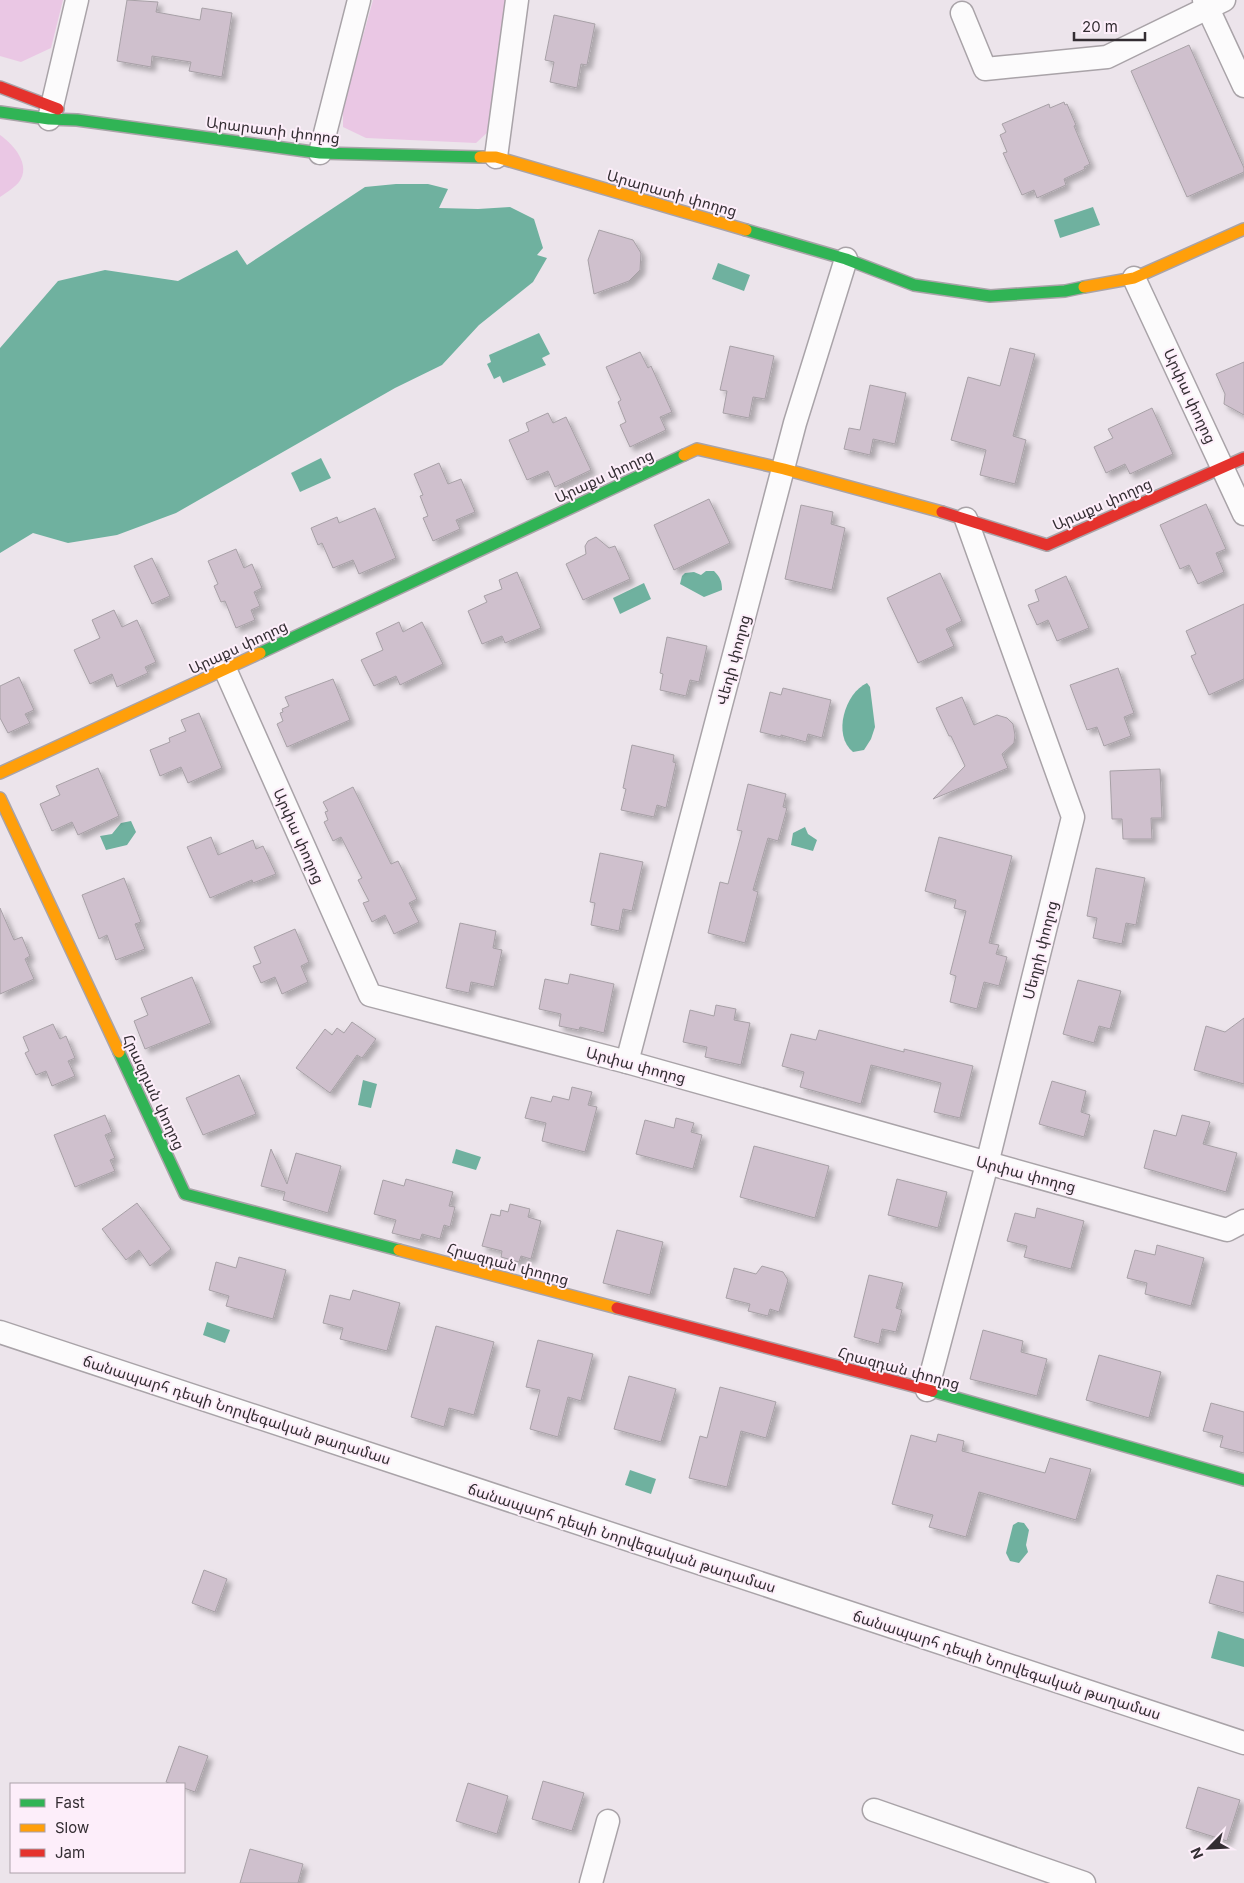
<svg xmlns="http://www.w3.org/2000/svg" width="1244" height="1883" font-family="Inter,'Noto Sans Armenian',sans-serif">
	<defs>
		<filter id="shadow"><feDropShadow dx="4.5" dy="4.5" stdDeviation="2.5" flood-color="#0004"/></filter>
	</defs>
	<rect width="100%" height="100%" fill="#ece4eb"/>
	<g fill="#eac7e4">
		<path d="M0,0h63l-12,48 -30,14 -21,-6z"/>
		<path d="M373,0h133l-15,129 -15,14 -110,-5 -23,-11v-19z"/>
		<path d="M0,135c13,9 32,30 19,47 -5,6 -13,11 -19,15z"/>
	</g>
	<g fill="#6fb19f">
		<path d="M396,184h32l20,5 -9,19 39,1 32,-2 24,12 9,29 -6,7 10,3 -14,24 -54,43 -37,40 -47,23 -219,125 -59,22 -49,8 -35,-10 -33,20v-205l58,-67 47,-11 73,11 59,-31 10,15 118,-78z"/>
		<path d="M1093,207l7,18 -40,13 -6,-18z"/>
		<path d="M718,263l32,12 -6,16 -32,-12z"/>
		<path d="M539,333l11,21 -8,4 4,7 -43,18 -3,-7 -6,3 -7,-15 4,-2 -2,-7z"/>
		<path d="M321,458l10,20 -31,14 -9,-19z"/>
		<path d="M706,571h8c6,6 8,10 8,19l-18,7 -24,-13 2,-8 3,-3 9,-1 7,3z"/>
		<path d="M644,583l7,16 -31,15 -7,-16z"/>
		<path d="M867,683l3,4 5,40 -4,12 -7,11 -11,2c-21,-17 -8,-59 14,-69z"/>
		<path d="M131,821l5,11 -9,13 -21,5 -6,-14 12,-2 9,-11z"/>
		<path d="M805,827l3,7 9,6 -4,11 -22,-6 2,-12z"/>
		<path d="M363,1080l14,4 -6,24 -13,-3z"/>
		<path d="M456,1149l25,8 -5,13 -24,-7z"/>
		<path d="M207,1322l23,8 -5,13 -22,-8z"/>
		<path d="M630,1470l26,9 -5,15 -26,-9z"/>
		<path d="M1018,1522l6,1 5,7 -3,15 2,7 -9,11 -9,-2 -4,-8 7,-28z"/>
		<path d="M1218,1631l26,8v28l-33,-9z"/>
	</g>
	<g fill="#cfc0cd" stroke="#a7a0a6" filter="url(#shadow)">
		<path d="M127,0l31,2 -2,10 44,8 2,-12 30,5 -10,64 -33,-6 2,-9 -39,-6 -1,11 -34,-6z"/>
		<path d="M554,15l41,9 -8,41 -6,-1 -4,24 -27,-6 4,-20 -9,-2z"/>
		<path d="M1189,45l55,123v4l-57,25 -56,-126z"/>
		<path d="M1064,102l1,3 2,-1 9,21 -2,1 16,38 -6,3 1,2 -21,10 2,6 -29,13 -3,-8 -12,5 -19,-42 4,-1 -7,-17 6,-3 -4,-8 47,-20 1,4z"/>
		<path d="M599,230l34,10 8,13 -1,17 -11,11 -35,13 -6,-34z"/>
		<path d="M730,346l44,10 -9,43 -12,-2 -4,21 -26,-5 4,-22 -7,-1z"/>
		<path d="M1010,348l25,6 -22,82 13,4 -11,44 -35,-9 6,-25 -35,-10 17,-63 32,9z"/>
		<path d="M640,352l8,16 3,-2 21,46 -12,5 6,13 -36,17 -10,-22 6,-3 -8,-20 3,-2 -15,-33z"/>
		<path d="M1244,362v53l-20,-11 1,-10 -9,-20z"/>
		<path d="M870,385l36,8 -11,51 -22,-5 -3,16 -26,-6 5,-21 11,2z"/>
		<path d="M1152,408l21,46 -43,20 -5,-10 -19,9 -12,-26 19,-9 -5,-9z"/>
		<path d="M548,413l5,10 13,-6 25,53 -36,17 -7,-16 -21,9 -18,-40 20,-9 -3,-8z"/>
		<path d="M439,463l9,21 13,-5 14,33 -19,8 4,9 -27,12 -10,-23 5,-2 -8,-20 3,-1 -9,-21z"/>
		<path d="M709,499l21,44 -56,27 -20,-45z"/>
		<path d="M1206,504l20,45 -10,4 8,19 -26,12 -9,-19 -9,4 -20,-44z"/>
		<path d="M801,505l32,7 -2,12 14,4 -13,62 -47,-11z"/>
		<path d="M375,508l21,50 -37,16 -6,-14 -20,8 -11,-25 -4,2 -7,-17 26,-11 2,6z"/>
		<path d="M596,537l13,11 6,-2 15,33 -47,21 -17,-36 20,-10 -1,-8 3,-5z"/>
		<path d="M236,549l8,19 8,-4 10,24 -8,4 6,14 -9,4 4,10 -19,8 -11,-27 -4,1 -7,-16 4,-2 -10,-23z"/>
		<path d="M152,558l18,38 -18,8 -18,-38z"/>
		<path d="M517,572l24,56 -36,15 -3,-7 -20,8 -14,-33 19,-9 -3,-6 18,-7 -3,-9z"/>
		<path d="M940,573l22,48 -16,8 8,17 -36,17 -31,-65z"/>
		<path d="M1066,576l23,52 -32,13 -9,-21 -11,5 -9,-20 11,-4 -4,-11z"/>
		<path d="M1244,604v75l-35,16 -18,-39 5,-2 -10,-23z"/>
		<path d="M114,610l8,17 15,-7 19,42 -11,5 3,6 -31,14 -5,-13 -22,10 -16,-34 26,-12 -8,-18z"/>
		<path d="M399,622l4,10 19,-10 21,42 -43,21 -4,-9 -22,10 -13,-26 22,-10 -7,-17z"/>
		<path d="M667,637l40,9 -8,36 -9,-2 -4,16 -26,-6 3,-16 -3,-1z"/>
		<path d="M1118,668l16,45 -10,4 7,19 -27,10 -7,-19 -10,3 -17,-45z"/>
		<path d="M19,677l15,33 -9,4 5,9 -22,10 -8,-15v-32z"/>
		<path d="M333,679l17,41 -63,27 -10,-23 6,-3 -3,-8 3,-1 -1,-3 7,-3 -4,-9z"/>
		<path d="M783,688l48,12 -9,38 -14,-4 -2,8 -25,-7v2l-21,-5 10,-40 11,3z"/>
		<path d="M962,697l12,28 23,-10 10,3 6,6 2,11 -1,8 -12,11 6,14 -75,31 32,-33 -14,-30h-2l-13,-28z"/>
		<path d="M199,713l23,55 -34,15 -7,-16 -21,9 -10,-26 20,-8 -1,-4 17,-7 -5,-11z"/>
		<path d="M632,745l42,10 -1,7 3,1 -10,45 -9,-3 -3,12 -33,-7 5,-21 -3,-1z"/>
		<path d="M98,768l21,48 -41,19 -6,-13 -20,9 -12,-27 20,-9 -4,-9z"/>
		<path d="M1160,769l2,49h-11l1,21h-29l-1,-20h-10l-2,-48z"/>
		<path d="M748,784l38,10 -3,13 4,1 -9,33 -10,-3 -15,52 5,2 -13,51 -37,-10 12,-51 8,2 14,-53 -5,-1z"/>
		<path d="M353,787l38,77 7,-3 19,38 -8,4 10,19 -25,12 -9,-19 -13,7 -9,-19 6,-2 -11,-21 4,-2 -21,-41 -8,4 -9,-19 4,-2 -3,-8 3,-1 -5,-9z"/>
		<path d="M211,837l7,18 35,-15 3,9 7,-3 13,28 -23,9 -1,-3 -42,18 -23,-51z"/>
		<path d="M939,837l73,19 -23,87 10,2 -3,9 11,3 -8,29 -15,-4 -7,27 -27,-7 6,-26 -6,-2 16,-63 -12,-3 2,-8 -31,-9z"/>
		<path d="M600,853l43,9 -11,49 -9,-2 -4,22 -28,-6 4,-22 -5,-1z"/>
		<path d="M1096,868l49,10 -9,47 -10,-2 -4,21 -29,-6 4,-20 -10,-2z"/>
		<path d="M124,878l17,44 -6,2 10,25 -29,11 -9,-25 -8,4 -17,-44z"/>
		<path d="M0,908l14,32 8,-3 8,19 -5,3 9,20 -34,15z"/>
		<path d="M460,923l36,8 -3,17 9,2 -8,37 -23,-5 -2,11 -23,-5z"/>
		<path d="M295,929l14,33 -8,4 7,16 -26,12 -7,-17 -14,6 -8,-17 8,-3 -7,-16z"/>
		<path d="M570,974l44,10 -10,49 -24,-6 -1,3 -20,-4 2,-12 -22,-5 6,-30 23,5z"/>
		<path d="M192,977l19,46 -66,26 -11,-28 14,-6 -7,-17z"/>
		<path d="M1078,980l43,11 -11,38 -11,-3 -5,17 -31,-9z"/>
		<path d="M716,1005l20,4 -2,11 16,3 -9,42 -36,-8 2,-10 -24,-5 7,-32 24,6z"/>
		<path d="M1244,1018v66l-50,-14 12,-44 19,6z"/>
		<path d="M352,1022l24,17 -14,19 -5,-3 -27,38 -34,-25 29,-39 7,6 5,-7 7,5z"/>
		<path d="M53,1024l7,15 6,-3 9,22 -7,3 7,15 -23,10 -6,-15 -10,4 -11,-22 4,-2 -6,-14z"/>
		<path d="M819,1030l85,22v-3l69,17 -13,52 -26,-6 7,-29 -70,-18 -10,39 -61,-17 4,-15 -22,-6 9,-32 25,6z"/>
		<path d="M239,1075l17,39 -53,21 -17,-37z"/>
		<path d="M1052,1081l34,10 -5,21 9,3 -6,22 -45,-13z"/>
		<path d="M572,1087l20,5 -4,13 9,2 -12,45 -43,-11 4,-18 -21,-5 6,-21 20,5 2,-6 16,4z"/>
		<path d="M105,1115l7,17 -7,3 10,23 -5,2 5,11 -40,16 -21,-52z"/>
		<path d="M1182,1115l28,7 -7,22 34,9 -11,39 -82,-24 10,-38 22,6z"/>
		<path d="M676,1118l18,5 -3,9 11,3 -9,34 -57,-15 9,-34 29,8z"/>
		<path d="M754,1146l75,20 -14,52 -75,-21z"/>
		<path d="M271,1149l16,35 9,-31 45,13 -13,47 -45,-13 2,-8 -24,-6z"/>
		<path d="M406,1179l47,13 -4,14 6,1 -5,20 -6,-2 -4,14 -18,-5 -2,6 -28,-7 4,-13 -22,-6 9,-34 21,6z"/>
		<path d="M897,1179l50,13 -9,36 -50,-13z"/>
		<path d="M137,1203l34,46 -21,17 -11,-16 -13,10 -24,-31z"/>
		<path d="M510,1204l20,5 -2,8 13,4 -10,38 -10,-3 -2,6 -18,-5 1,-6 -20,-5 9,-32 9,2 1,-6 7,2z"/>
		<path d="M1037,1208l47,13 -13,48 -47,-12 3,-11 -20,-5 8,-28 20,5z"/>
		<path d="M617,1230l46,12 -13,53 -47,-12z"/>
		<path d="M1157,1245l47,13 -13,48 -46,-12 2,-11 -20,-5 8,-28 20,5z"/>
		<path d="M239,1257l47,13 -13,49 -47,-13 3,-10 -20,-6 7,-28 20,6z"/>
		<path d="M762,1266l21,6 5,8 -9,32 -9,-3 -2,7 -20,-5 2,-7 -24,-6 8,-30 22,6z"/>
		<path d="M869,1275l34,8 -7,25 6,2 -6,22 -14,-3 -3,15 -25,-7z"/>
		<path d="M353,1290l47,13 -13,48 -47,-12 3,-11 -20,-5 7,-28 20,5z"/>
		<path d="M436,1326l58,16 -20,73 -25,-7 -5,19 -33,-10z"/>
		<path d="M983,1330l40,11 -2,11 26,7 -10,37 -67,-17z"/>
		<path d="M538,1340l55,14 -12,47 -13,-4 -10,40 -28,-8 10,-39 -14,-3z"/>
		<path d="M1099,1355l62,17 -12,46 -63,-18z"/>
		<path d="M629,1376l47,13 -15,53 -47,-13z"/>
		<path d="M720,1387l56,15 -10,36 -25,-7 -14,56 -38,-9 11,-42 7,2z"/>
		<path d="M1211,1403l33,9v41l-24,-6 3,-11 -20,-5z"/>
		<path d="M938,1434l26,7 -2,10 83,22 5,-15 41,11 -15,51 -97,-28 -13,45 -37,-10 4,-12 -41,-11 19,-69 25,7z"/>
		<path d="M204,1570l23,9 -12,33 -23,-9z"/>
		<path d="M1217,1575l27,7v31l-35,-10z"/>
		<path d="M179,1746l29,10 -13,36 -11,-4v-4h-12l-6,-2z"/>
		<path d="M543,1781l41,12 -12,38 -40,-12z"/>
		<path d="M468,1783l40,13 -11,38 -41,-13z"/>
		<path d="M1198,1787l42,13 -13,41 -41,-13z"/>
		<path d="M250,1849l53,15 -5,19h-58z"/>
	</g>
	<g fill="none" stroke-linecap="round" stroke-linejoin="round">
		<defs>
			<g id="street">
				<path d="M1204,0l40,86"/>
				<path d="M962,13l23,56 122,-12 117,-57"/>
				<path d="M49,119l28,-119"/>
				<path d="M320,153l39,-153"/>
				<path d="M496,157l21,-157"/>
				<path d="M1134,278l110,236"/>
				<path d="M225,669l145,326 257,67 600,168 17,-9"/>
				<path d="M627,1062l168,-639 51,-164"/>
				<path d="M0,1332l1244,411"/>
				<path d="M927,1390l60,-226 86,-347 -107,-298"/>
				<path d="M874,1810l210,73"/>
				<path d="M591,1883l17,-62"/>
			</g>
			<g id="fast">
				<path d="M0,112l49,7 28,1 243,33 160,4"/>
				<path d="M746,230l100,29 68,26 76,11 75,-5 19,-4"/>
				<path d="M260,653l424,-198"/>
				<path d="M119,1052l66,142 214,56"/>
				<path d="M932,1391l312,89"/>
			</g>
			<g id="slow">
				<path d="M480,157h16l250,73"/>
				<path d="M1084,287l50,-9 110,-49"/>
				<path d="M684,455l13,-6 87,20 158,43"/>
				<path d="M0,773l260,-120"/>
				<path d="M0,798l119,254"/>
				<path d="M399,1250l218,58"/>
			</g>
			<g id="jam">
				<path d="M0,87l58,22"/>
				<path d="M942,512l105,33 197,-87"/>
				<path d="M617,1308l315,83"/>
			</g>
		</defs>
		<use href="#street" stroke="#a9a3a8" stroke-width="25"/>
		<use href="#fast" stroke="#a9a3a8" stroke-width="14"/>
		<use href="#slow" stroke="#a9a3a8" stroke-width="14"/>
		<use href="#jam" stroke="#a9a3a8" stroke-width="14"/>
		<use href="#street" stroke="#fcfbfc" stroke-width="22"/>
		<use href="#fast" stroke="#30b455" stroke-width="11"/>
		<use href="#slow" stroke="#ff9f0a" stroke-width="11"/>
		<use href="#jam" stroke="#e5322d" stroke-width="11"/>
	</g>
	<g text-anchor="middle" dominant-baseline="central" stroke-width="4" stroke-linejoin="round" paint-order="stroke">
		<g font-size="15" fill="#332d32" stroke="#fdeefa">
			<text transform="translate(273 130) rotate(7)">Արարատի փողոց</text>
			<text transform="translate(672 193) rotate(16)">Արարատի փողոց</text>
			<text transform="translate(1190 396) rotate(65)">Արփա փողոց</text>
			<text transform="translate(604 476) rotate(-25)">Արաքս փողոց</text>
			<text transform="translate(1102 504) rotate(-24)">Արաքս փողոց</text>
			<text transform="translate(238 647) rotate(-25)">Արաքս փողոց</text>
			<text transform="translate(733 660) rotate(-75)">Վեդի փողոց</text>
			<text transform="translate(299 836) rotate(66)">Արփա փողոց</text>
			<text transform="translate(1040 950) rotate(-76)">Մեղրի փողոց</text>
			<text transform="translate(636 1065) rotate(15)">Արփա փողոց</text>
			<text transform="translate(154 1092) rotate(65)">Հրազդան փողոց</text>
			<text transform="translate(1026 1174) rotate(15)">Արփա փողոց</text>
			<text transform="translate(508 1264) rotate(15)">Հրազդան փողոց</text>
			<text transform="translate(899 1368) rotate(15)">Հրազդան փողոց</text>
			<text transform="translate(237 1410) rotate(18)">ճանապարհ դեպի Նորվեգական թաղամաս</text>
			<text transform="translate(622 1538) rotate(18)">ճանապարհ դեպի Նորվեգական թաղամաս</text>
			<text transform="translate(1007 1665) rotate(18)">ճանապարհ դեպի Նորվեգական թաղամաս</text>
		</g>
	</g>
	<rect x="10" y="1783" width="175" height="90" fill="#fdeefa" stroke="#aca1aa"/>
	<rect x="20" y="1799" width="25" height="8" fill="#30b455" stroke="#aca1aa"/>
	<text x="55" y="1808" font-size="15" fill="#332d32">Fast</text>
	<rect x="20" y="1824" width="25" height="8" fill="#ff9f0a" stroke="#aca1aa"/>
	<text x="55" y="1833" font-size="15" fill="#332d32">Slow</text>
	<rect x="20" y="1849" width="25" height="8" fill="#e5322d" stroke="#aca1aa"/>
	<text x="55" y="1858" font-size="15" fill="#332d32">Jam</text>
	<g transform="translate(1209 1848) rotate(246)" stroke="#fdeefa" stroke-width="4" paint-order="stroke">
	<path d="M0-4L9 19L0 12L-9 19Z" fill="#332d32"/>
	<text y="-8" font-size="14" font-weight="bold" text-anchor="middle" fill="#332d32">N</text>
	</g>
	<path d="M1074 32v8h71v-8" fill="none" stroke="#332d32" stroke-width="2.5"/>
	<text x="1082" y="32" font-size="15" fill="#332d32" stroke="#fdeefa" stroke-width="4" paint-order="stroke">20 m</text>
</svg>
